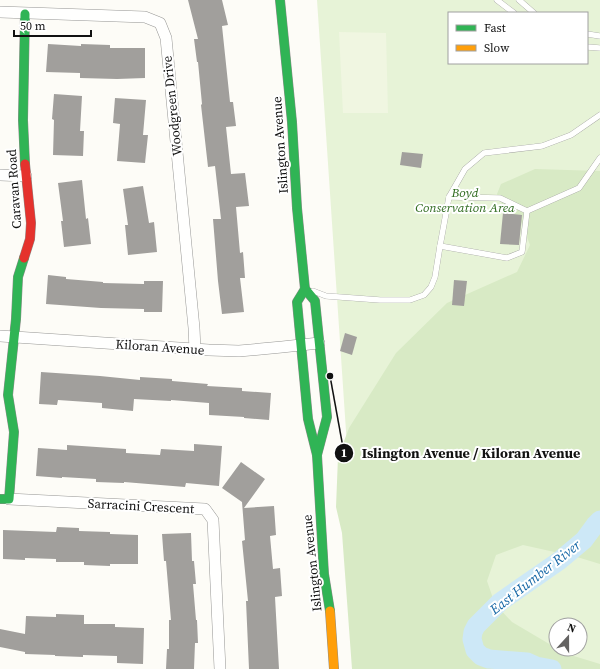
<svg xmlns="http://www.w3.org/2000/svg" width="600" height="669" font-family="'Source Serif 4',serif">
	<rect width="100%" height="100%" fill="#fdfcf7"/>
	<path fill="#e7f3d7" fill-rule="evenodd" d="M317,0h283v669h-238zM449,13h138v50h-138zM556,625h24v24h-24z"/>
	<path fill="#d8eac5" d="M535,169l65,2v393l-23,-7 -54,-12 -27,10 -9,26 8,23 17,18 44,26v1h2l6,4 36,11v5h-248l-10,-136 -6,-26 2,-50 11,-29 47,-75 51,-50 70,-31 13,-27 -9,-24 -17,-13 -7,-14 4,-10z"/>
	<path fill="#f0f6e1" d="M339,32l47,1 2,80h-45z"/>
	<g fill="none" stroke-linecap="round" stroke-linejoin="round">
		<path stroke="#cde8f7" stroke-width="19" d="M552,669l-16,-3 -9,-4 -38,-3 -8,-3 -6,-6 -3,-11 1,-7 3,-6 24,-24 59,-41 25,-21 11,-15 5,-5"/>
	</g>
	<g fill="#a19f9c">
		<path d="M188,0h34l6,25 -6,1 8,76h3l3,24 -10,1 5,47 14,-1 4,33 -13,1 4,46 3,-1 2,26h-5l4,34 -22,2 -4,-33 -5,-62h8l-6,-53 -7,1 -7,-62 1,-1 -4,-42h-1l-3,-23h4z"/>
		<path d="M48,44l33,2v-2l29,1v3h35v30l-28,1 -37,-1v-5l-34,-1z"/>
		<path d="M54,94l28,2 -2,35h4l-1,25 -30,-1 1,-35 -2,-1z"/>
		<path d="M115,98l31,2 -3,35h5l-3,28 -28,-2 3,-37 -7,-1z"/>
		<path d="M402,152l21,2 -2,14 -21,-3z"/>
		<path d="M82,180l4,39 2,-1 3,26 -27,3 -3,-26h2l-5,-38z"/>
		<path d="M143,186l6,37 5,-1 3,30 -29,3 -3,-30h3l-5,-36z"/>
		<path d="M503,213l19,2 -3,30 -19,-1z"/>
		<path d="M48,275l18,2v2l37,3v1l41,1v-3h19l-1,31h-18v-3l-43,-1 -55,-4z"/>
		<path d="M454,280l13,1 -3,25 -12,-1z"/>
		<path d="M345,333l12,4 -5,18 -12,-4z"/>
		<path d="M41,372l59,4 40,4v-3l32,2v2l36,3 -1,2 35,2v3l29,2 -2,27 -25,-2v-1l-35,-2v-12l-38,-3v1l-37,-2 -1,12 -31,-3v-5l-44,-3 -1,5 -18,-1z"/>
		<path d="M194,444l28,2 -3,40 -33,-3 -1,4 -61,-5v1l-28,-1v-3l-34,-2v1l-26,-2 2,-28 29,2v-5l59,4v4l34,2 1,-6 33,2z"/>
		<path d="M241,462l24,17 -21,29 30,-2 2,29 -6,1 3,33 7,-1 2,28 -7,1 4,72h-30l-3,-68h2l-6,-60 3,-1 -3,-38 -20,-14z"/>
		<path d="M57,527l22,1v3l31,1v2l28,1v29h-28v2l-26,-1v-3h-28v-3l-31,-1v2l-22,-1v-29l53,2z"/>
		<path d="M191,533l1,28h2l2,23h-3l3,36h1l1,23h-3l-1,26h-28l1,-20h2v-29h2l-5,-59h-2l-2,-27z"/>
		<path d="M56,614l28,1v9h31v3l29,1 -1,36 -26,-1v-7l-34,-1v2l-28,-1v-1l-30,-1v-2l-25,-5v-18l25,5 1,-18 30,1z"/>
	</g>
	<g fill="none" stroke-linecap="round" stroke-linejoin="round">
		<defs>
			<g id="lane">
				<path d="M497,0l17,13"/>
				<path d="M519,0l15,13"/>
				<path d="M587,34l13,2"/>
				<path d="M587,47l13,1"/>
				<path d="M449,197l51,1 27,13 52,-23 21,-30"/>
				<path d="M440,246l67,12 15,-6 5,-41"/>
				<path d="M313,291l13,5 54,4h30l14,-5 7,-8 4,-10 5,-31 9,-49 16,-28 19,-16 58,-7 29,-11 29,-20"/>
			</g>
			<g id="street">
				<path d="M0,12l145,5 15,6 6,15 28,290 1,22"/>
				<path d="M0,175l26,1"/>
				<path d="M0,336l209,14 30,1 43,-4 37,-4"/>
				<path d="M9,499l196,10 8,11 7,149"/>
			</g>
			<g id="fast">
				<path d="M280,0l12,122 5,86 8,81 10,12 12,116 -10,38"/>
				<path d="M25,14l-2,106 2,44"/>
				<path d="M305,289l-8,13 11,117 9,36 7,119 6,37"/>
				<path d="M0,499h9l5,-67 -6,-37 8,-76 2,-42 6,-19"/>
			</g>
			<path id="slow" d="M330,611l4,58"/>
			<path id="jam" d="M24,258l6,-19 1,-16 -6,-59"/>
		</defs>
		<use href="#lane" stroke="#979795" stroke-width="6"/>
		<use href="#street" stroke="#979795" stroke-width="12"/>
		<use href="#fast" stroke="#8e8d8b" stroke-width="10"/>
		<use href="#slow" stroke="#8e8d8b" stroke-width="10"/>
		<use href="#jam" stroke="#8e8d8b" stroke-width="10"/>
		<use href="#lane" stroke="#fffffe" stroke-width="5.5"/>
		<use href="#street" stroke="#fffffe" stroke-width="11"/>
		<use href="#fast" stroke="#30b455" stroke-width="9"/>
		<use href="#slow" stroke="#ff9f0a" stroke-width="9"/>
		<use href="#jam" stroke="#e5322d" stroke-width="9"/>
	</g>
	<g text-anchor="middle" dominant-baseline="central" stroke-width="4" stroke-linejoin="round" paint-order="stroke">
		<g font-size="13" fill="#111" stroke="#fff">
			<text transform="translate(172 106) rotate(-96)">Woodgreen Drive</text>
			<text transform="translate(280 145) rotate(-94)">Islington Avenue</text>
			<text transform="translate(14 189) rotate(-94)">Caravan Road</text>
			<text transform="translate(160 347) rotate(4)">Kiloran Avenue</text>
			<text transform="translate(141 506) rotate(3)">Sarracini Crescent</text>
			<text transform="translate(312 563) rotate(-96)">Islington Avenue</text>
		</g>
		<g font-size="13" font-style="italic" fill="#2f6b1f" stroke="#fff">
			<text x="465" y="192">Boyd<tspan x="465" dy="15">Conservation Area</tspan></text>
		</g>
		<g font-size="14" font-style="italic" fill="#1768a6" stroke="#fff">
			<text transform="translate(535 577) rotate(-38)">East Humber River</text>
		</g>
	</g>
	<path fill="none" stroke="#111" stroke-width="1.5" d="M330 376L344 453"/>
	<g fill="#111" stroke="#fff" stroke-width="1.5">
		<circle cx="330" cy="376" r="4"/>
		<circle cx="344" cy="453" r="10"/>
	</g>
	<g font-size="12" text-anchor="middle" font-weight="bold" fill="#fff">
		<text x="344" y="457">1</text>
	</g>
	<g font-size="14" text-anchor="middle" font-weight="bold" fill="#111" stroke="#fff" stroke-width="4" stroke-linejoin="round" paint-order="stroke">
		<text x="471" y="458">Islington Avenue / Kiloran Avenue</text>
	</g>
	<rect x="448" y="12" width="140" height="52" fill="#ffffff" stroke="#a0a0a0"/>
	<rect x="456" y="25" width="20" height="6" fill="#30b455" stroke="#a0a0a0"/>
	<text x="484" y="32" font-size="12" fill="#111111">Fast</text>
	<rect x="456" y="45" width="20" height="6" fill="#ff9f0a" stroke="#a0a0a0"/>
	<text x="484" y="52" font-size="12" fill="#111111">Slow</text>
	<g transform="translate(568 637) rotate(21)"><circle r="19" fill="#ffffff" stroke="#a0a0a0"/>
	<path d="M0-3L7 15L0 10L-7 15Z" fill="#646362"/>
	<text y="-6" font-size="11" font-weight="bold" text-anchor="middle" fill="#111111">N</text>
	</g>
	<path d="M14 30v6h77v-6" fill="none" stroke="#111111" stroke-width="2"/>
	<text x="20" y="30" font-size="12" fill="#111111" stroke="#ffffff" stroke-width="3" paint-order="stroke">50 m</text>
</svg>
